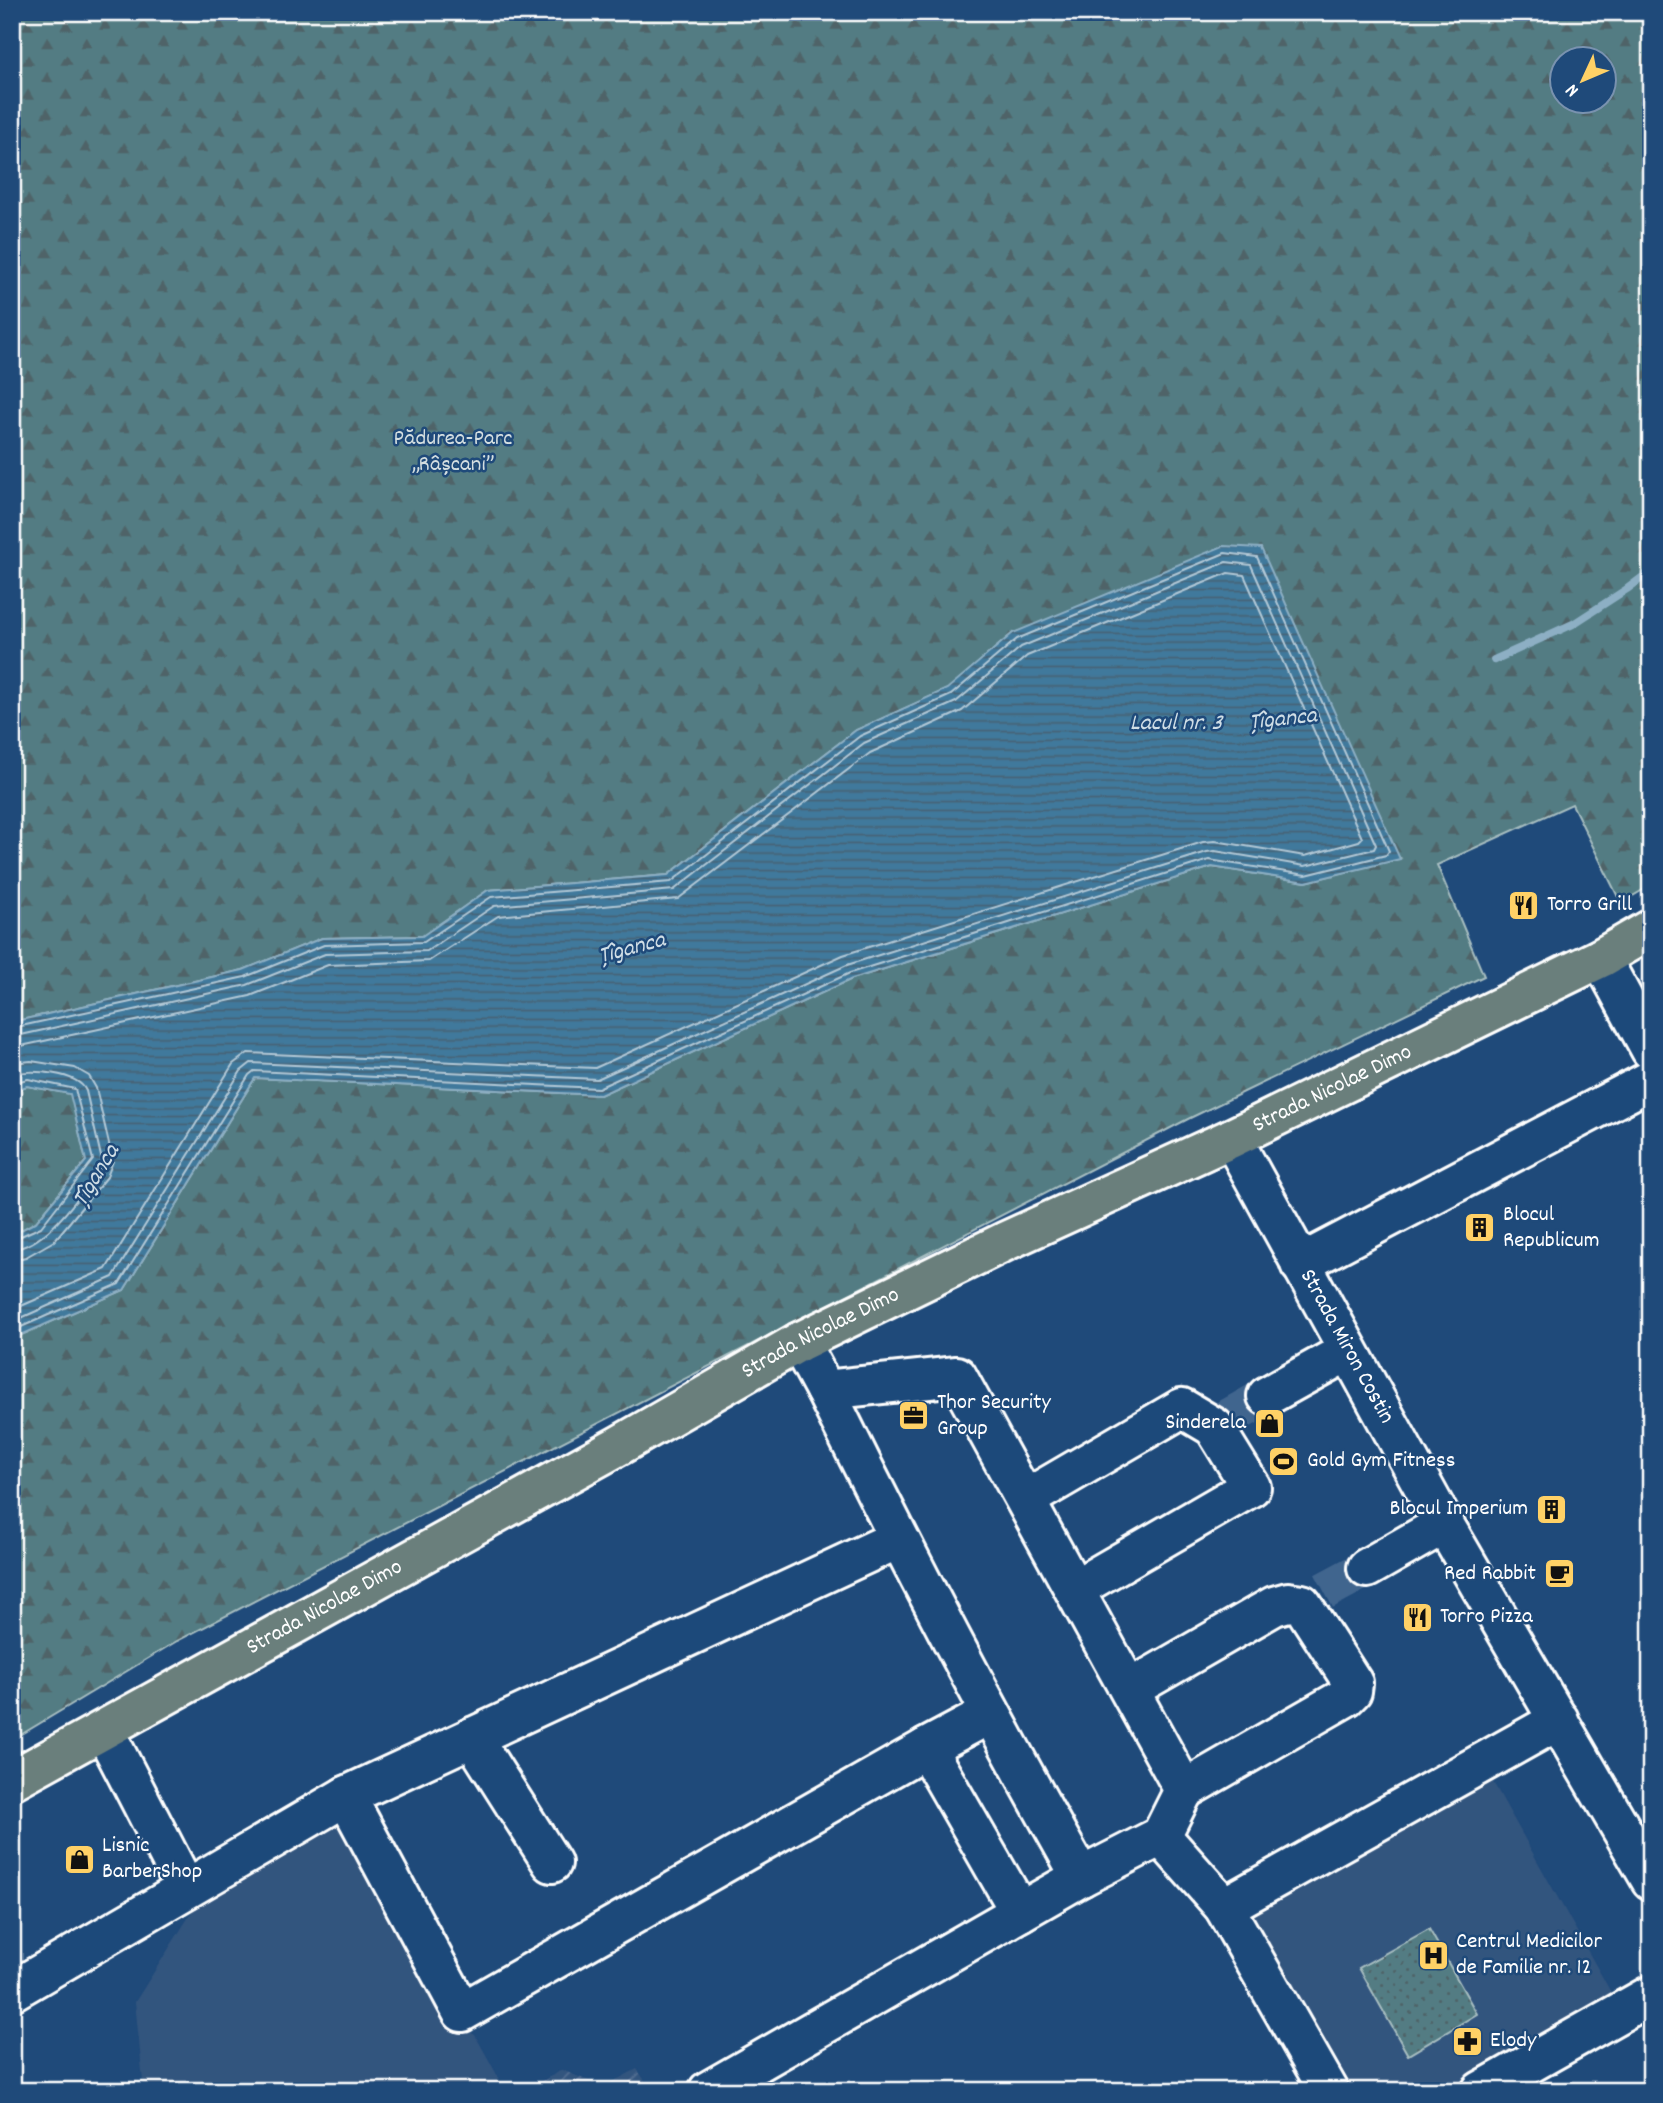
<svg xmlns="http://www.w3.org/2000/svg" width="1663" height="2103" font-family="Dekko,sans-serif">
	<defs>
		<pattern id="industrial-furrows" width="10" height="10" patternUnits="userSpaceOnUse" patternTransform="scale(1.75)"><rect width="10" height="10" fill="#33547e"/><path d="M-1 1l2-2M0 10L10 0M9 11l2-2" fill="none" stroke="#526e91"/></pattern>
		<pattern id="forest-firs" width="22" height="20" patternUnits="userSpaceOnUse" patternTransform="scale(1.75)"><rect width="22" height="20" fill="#527c83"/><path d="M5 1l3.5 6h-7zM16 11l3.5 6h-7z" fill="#4f6468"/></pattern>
		<pattern id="garden-dots" width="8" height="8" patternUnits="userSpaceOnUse" patternTransform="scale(1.75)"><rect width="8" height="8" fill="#527c83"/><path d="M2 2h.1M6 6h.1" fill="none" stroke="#4f6468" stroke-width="1.8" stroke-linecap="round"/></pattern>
		<pattern id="water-rules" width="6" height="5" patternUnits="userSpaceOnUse" patternTransform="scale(1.75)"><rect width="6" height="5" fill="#41799c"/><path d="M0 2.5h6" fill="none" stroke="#466274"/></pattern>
	</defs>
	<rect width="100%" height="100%" fill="#1f4a7a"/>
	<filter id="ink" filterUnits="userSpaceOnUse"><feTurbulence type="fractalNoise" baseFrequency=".0143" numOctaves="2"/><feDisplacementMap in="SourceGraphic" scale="14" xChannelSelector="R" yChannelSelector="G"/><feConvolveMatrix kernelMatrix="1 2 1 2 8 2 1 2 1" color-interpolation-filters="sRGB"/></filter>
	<g filter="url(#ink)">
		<g fill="#33547e">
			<path d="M1484,1766l133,237 -158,88h-104l-107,-185z"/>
			<path d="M343,1818l109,203 23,14 31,56h-362l-9,-89 72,-114z"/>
		</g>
		<path fill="url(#industrial-furrows)" d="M637,2069l15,22h-127l37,-21 41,17z"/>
		<g fill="url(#forest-firs)" stroke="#a8bec1" stroke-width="2" fill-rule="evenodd">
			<path d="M12,12h1639v873l-30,18 -49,-99 -135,61 47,111 -296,143 -1011,522 -165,99v-401l112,-49 131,-212 345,17 252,-116 360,-112 94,15 94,-24 -387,-225 -65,56 -92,41 -188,145 -180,15 -65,46 -101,2 -79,32 -231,52zM1562,60h42v42h-42z"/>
			<path d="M27,1086l44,8 15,67 -50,61 -24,13v-144z"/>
		</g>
		<path fill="url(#garden-dots)" stroke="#a8bec1" stroke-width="2" d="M1429,1929l48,85 -69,41 -49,-87z"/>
		<path fill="url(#water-rules)" stroke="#8dafc4" stroke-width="2" d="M1223,546l38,2 139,311 -94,23 -94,-15 -360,112 -252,116 -345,-17 -131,212 -112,49v-104l24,-13 50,-61 -16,-67 -43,-8 -15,5v-69l231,-52 79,-32 100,-2 66,-46 180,-15 188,-145 91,-41 66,-56z"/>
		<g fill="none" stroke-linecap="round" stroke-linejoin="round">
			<g stroke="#b3c9d7" stroke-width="2">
				<path d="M12,1028l233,-51 79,-32 100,-3 67,-45 180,-15 189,-146 91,-41 66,-56 208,-86 32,4 132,294 -3,4 -80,20 -97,-15 -359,113 -252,115 -344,-17 -5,4 -130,209 -107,47"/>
				<path d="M12,1037l235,-52 78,-31 102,-3 67,-45 180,-16 190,-147 92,-41 65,-55 205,-85 25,3 125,280 -2,4 -69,17 -90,-15 -8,1 -360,113 -250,114 -346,-16 -10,8 -128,206 -101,45"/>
				<path d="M12,1048l238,-52 78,-31 101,-4 69,-45 180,-17 192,-146 92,-42 65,-55 201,-83 16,2 118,263 -3,3 -54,15 -90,-15 -12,1 -360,113 -248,113 -347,-15 -15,11 -127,205 -94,41"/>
				<path d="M12,1063l19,-2 44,7 14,8 7,12 17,73 -6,16 -53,64 -28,16 -14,3"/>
				<path d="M12,1074c18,-5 66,-2 74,17l16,70 -3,10c-21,25 -52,76 -87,78"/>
				<path d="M12,1083l16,-4 47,10 18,71 -52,67 -29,13"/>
			</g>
			<path stroke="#8dafc4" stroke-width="8" d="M1494,660l79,-36 54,-35 24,-18"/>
			<g stroke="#41658e" stroke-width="38" stroke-dasharray="38 19" stroke-linecap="butt">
				<path d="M1226,1419l41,-23"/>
				<path d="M1324,1591l43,-23"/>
			</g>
			<defs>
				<g id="minor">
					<path d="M1601,958l50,92"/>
					<path id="s1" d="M1232,1138l212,386 207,356"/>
					<path d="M1300,1264l351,-184"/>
					<path d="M825,1390c81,165 166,327 256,487"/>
					<path d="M1267,1396l81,-45"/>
					<path d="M1026,1499l156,-91 32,19 37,60 -176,102"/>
					<path d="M1367,1568l77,-44"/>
					<path d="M1130,1689l144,-83 14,-4 14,2 51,79 -1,8 -6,6 -162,93"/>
					<path d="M104,1730l82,159"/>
					<path d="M472,1737l80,126"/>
					<path d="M926,1748l94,164"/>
					<path d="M346,1796l116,216 464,-264 64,-34"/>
					<path d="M1161,1836l63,71 105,184"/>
					<path d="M1224,1907l335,-187"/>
					<path d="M12,1991l334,-195 552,-257"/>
					<path d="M708,2091l373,-214 80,-41 23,-46 -227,-414 -132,14 -26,-48"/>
					<path d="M1481,2091l170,-96"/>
				</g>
				<g id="major">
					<path id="s2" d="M12,1780l608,-335 179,-103 207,-101 226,-103 369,-180 50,-29"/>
				</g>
			</defs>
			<use href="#minor" stroke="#fff" stroke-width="44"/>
			<use href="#major" stroke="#fff" stroke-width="44"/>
			<use href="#minor" stroke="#1f4a7a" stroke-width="38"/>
			<use href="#major" stroke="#6b7f7c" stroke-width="38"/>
		</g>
	</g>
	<defs>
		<symbol id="restaurant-square" viewBox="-11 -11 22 22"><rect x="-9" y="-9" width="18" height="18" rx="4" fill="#ffd166" stroke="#1f4a7a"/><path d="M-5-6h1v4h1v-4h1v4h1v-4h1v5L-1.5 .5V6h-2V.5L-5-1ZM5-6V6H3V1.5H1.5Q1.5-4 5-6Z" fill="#111"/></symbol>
		<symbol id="building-square" viewBox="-11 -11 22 22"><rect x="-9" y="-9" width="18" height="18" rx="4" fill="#ffd166" stroke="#1f4a7a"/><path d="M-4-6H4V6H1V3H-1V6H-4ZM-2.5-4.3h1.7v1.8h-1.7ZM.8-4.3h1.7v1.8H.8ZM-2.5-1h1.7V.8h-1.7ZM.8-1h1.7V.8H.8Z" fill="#111"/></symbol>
		<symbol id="office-square" viewBox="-11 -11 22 22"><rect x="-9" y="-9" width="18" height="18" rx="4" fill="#ffd166" stroke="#1f4a7a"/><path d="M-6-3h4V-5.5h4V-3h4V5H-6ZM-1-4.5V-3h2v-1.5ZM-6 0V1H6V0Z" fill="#111"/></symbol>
		<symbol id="shop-square" viewBox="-11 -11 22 22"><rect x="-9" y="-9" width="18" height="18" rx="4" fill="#ffd166" stroke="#1f4a7a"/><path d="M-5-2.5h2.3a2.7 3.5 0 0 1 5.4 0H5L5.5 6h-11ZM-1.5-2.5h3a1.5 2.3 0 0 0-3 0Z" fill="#111"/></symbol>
		<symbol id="stadium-square" viewBox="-11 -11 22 22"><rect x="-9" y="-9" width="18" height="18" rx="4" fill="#ffd166" stroke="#1f4a7a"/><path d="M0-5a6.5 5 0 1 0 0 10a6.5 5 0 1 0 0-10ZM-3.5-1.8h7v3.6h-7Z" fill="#111"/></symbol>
		<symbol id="cafe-square" viewBox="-11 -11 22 22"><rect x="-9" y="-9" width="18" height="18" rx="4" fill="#ffd166" stroke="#1f4a7a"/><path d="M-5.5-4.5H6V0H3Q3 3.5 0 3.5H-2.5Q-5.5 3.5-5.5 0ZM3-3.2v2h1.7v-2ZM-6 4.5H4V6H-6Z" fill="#111"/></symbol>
		<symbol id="hospital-square" viewBox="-11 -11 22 22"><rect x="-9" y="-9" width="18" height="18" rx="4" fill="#ffd166" stroke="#1f4a7a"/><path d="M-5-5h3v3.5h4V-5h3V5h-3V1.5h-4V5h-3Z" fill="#111"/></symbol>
		<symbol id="pharmacy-square" viewBox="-11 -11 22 22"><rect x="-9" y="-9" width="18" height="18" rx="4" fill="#ffd166" stroke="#1f4a7a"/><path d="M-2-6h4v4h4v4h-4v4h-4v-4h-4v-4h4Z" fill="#111"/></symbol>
	</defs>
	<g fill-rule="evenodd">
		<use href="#restaurant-square" x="1506" y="888" width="35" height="35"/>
		<use href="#building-square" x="1462" y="1210" width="35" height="35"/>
		<use href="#office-square" x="896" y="1398" width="35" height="35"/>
		<use href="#shop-square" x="1252" y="1406" width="35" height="35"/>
		<use href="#stadium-square" x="1266" y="1444" width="35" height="35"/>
		<use href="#building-square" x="1534" y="1492" width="35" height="35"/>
		<use href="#cafe-square" x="1542" y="1556" width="35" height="35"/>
		<use href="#restaurant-square" x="1400" y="1600" width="35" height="35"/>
		<use href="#shop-square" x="62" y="1842" width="35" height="35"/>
		<use href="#hospital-square" x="1416" y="1938" width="35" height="35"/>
		<use href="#pharmacy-square" x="1450" y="2024" width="35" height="35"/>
	</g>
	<g text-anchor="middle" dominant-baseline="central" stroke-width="5" stroke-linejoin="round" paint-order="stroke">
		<g font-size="23" fill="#d4dee0" stroke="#1f4a7a">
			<text x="453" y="439">Pădurea-Parc<tspan x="453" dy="26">„Râșcani”</tspan></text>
		</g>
		<g font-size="23" fill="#fff" stroke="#1f4a7a" text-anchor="start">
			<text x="1547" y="905">Torro Grill</text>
			<text x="1503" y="1215">Blocul<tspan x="1503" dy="26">Republicum</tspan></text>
			<text x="937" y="1403">Thor Security<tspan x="937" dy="26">Group</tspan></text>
			<text x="1246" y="1423" text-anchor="end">Sinderela</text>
			<text x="1307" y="1461">Gold Gym Fitness</text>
			<text x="1528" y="1509" text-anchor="end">Blocul Imperium</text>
			<text x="1536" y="1574" text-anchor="end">Red Rabbit</text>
			<text x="1440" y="1617">Torro Pizza</text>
			<text x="102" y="1846">Lisnic<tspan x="102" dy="26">BarberShop</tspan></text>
			<text x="1456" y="1942">Centrul Medicilor<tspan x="1456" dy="26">de Familie nr. 12</tspan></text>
			<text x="1490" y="2041">Elody</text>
		</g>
		<g font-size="23" fill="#fff" stroke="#1f4a7a">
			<text stroke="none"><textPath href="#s2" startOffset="1491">Strada Nicolae Dimo</textPath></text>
			<text stroke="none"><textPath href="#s2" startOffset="924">Strada Nicolae Dimo</textPath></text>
			<text stroke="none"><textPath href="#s1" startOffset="238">Strada Miron Costin</textPath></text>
			<text stroke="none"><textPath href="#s2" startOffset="357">Strada Nicolae Dimo</textPath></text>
		</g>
		<g font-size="24" font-style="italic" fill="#d0dee6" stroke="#1f4a7a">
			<text transform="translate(1283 720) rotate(-6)">Țîganca</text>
			<text x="1176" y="724">Lacul nr. 3</text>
			<text transform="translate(632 949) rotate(-15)">Țîganca</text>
			<text transform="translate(97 1176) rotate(-59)">Țîganca</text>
		</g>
	</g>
	<rect width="1663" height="2103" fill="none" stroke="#1f4a7a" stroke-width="42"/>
	<rect x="21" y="21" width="1621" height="2061" fill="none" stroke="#fff" stroke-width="2.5" filter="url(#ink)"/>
	<g transform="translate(1583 80) rotate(226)"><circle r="33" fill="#1f4a7a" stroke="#7992af" stroke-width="2"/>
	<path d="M0-5L12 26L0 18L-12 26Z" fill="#ffd166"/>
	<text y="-10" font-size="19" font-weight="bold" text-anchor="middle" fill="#ffffff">N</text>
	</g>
</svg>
